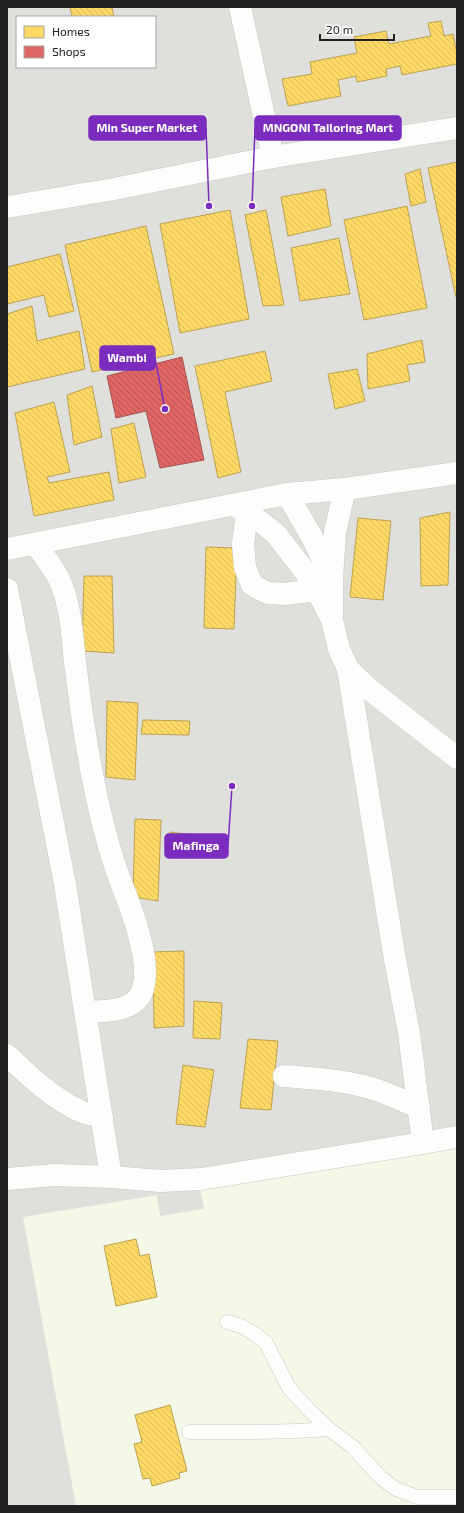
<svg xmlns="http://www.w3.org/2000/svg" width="464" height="1513" font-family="'Exo 2',sans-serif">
	<defs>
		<pattern id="homes-back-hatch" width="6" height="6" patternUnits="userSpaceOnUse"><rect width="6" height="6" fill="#ffd966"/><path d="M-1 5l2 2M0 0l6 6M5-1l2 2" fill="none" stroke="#daba58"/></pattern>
		<pattern id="shops-back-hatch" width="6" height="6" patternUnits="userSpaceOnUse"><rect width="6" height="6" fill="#e06666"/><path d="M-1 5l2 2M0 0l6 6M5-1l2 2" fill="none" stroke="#b55454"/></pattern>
	</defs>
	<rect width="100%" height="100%" fill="#f0f0ea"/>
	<path fill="#dfdfdb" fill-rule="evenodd" d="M7,7h450v1499h-450zM17,17h138v50h-138z"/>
	<path fill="#f3f8e7" d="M457,1147v359h-381l-53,-289 134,-22 3,21 44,-7 -4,-21z"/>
	<g fill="url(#homes-back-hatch)" stroke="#bca251">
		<path d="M70,7h42l2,10h-42z"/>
		<path d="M441,21l3,15 9,-2 4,21v9l-55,11 -2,-9 -14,3 1,7 -30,6 -1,-6 -18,4 3,16 -53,10 -6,-27 30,-5 -2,-12 47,-9 -3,-16 32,-6 3,13 42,-8 -3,-13z"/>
		<path d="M457,162v135h-1l-28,-129z"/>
		<path d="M420,169l6,33 -15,4 -6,-32z"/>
		<path d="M325,189l6,37 -43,10 -7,-39z"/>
		<path d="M407,206l20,102 -63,12 -20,-100z"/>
		<path d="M230,210l19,109 -69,14 -20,-109z"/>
		<path d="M266,210l18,95 -21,1 -18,-91z"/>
		<path d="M146,226l28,128 -82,18 -27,-127z"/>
		<path d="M339,238l11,56 -50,7 -9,-53z"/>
		<path d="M60,254l14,57 -25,6 -5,-22 -37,9v-37z"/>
		<path d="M32,306l5,35 42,-10 6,38 -78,18v-73z"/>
		<path d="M422,340l3,22 -18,3 3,16 -42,8 -1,-35z"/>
		<path d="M265,351l7,30 -47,11 16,80 -23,6 -23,-112z"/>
		<path d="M357,369l8,32 -30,8 -7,-35z"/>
		<path d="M92,386l10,51 -28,8 -7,-50z"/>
		<path d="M54,402l16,70 -23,5 2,6 60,-11 5,28 -80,16 -19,-103z"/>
		<path d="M134,423l12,54 -27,6 -8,-54z"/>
		<path d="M450,512l-2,73 -27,1 -1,-68z"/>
		<path d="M358,518l33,3 -8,79 -33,-3z"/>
		<path d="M206,547l31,1 -3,81 -30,-1z"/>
		<path d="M84,576h28l2,77 -32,-2z"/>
		<path d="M107,701l31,2 -3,77 -29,-3z"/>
		<path d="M143,720l47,1 -1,14 -48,-1z"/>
		<path d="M135,819l26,1 -3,81 -25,-4z"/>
		<path d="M170,832l24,3v20l-27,-2z"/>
		<path d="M184,951v75l-30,2 -1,-76z"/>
		<path d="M194,1001l28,2 -2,36 -27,-1z"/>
		<path d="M248,1039l30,2 -7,69 -31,-2z"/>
		<path d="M183,1065l31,5 -9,57 -29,-3z"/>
		<path d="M136,1239l4,17 9,-2 8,43 -41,9 -12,-60z"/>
		<path d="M170,1405l17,66 -8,2 1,5 -28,8 -2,-8 -7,1 -9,-35 8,-2 -7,-27z"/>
	</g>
	<path fill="url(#shops-back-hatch)" stroke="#a75151" d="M182,357l22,103 -44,8 -14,-57 -30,7 -9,-42z"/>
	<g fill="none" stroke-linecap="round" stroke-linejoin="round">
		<defs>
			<g id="lane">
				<path d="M227,1322l14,4 14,8 11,9 23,45 19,21 21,20 24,18 27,30 16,12 21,8h40"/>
				<path d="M189,1432c47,0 94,1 140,-3"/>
			</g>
			<g id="street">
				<path d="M240,7l33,150"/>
				<path d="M7,207l107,-18 159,-32 184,-29"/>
				<path d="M345,489l-10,43 -3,46v42l7,29 9,20 22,21 87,68"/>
				<path d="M287,494l25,43 19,40"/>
				<path d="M234,505l27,17 15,12 30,39 11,17 13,26"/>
				<path d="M247,513l-4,31 2,23 7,18 16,8 16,1 33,-4"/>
				<path d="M36,544c7,11 17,23 23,35 12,26 13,55 16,83 3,24 6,48 10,72 8,51 18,100 36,149 11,27 33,83 20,111 -9,18 -38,17 -55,18"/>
				<path d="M7,549l280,-55 58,-5 112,-16"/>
				<path d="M7,589l58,295 46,293"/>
				<path d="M348,669l46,285 15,79 14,110"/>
				<path d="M7,1055c22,21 44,42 71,55 7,4 17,5 24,7"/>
				<path d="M284,1076c28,2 56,4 83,11 19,5 35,13 52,21"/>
				<path d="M7,1179l48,-4 56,2 50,4 40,-2 222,-36 34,-6"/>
			</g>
		</defs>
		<use href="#lane" stroke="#c8c8c6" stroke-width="15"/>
		<use href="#street" stroke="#c8c8c6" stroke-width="23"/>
		<use href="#lane" stroke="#fdfdfc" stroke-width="14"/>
		<use href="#street" stroke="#fdfdfc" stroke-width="22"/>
	</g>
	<path fill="none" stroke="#7b2cbf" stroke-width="1.5" d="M252 206L255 128M209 206L206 128M165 409L155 358M232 786L228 846"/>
	<g fill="#7b2cbf" stroke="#fff" stroke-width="1.5">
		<circle cx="252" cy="206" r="4"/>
		<circle cx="209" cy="206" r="4"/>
		<circle cx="165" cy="409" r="4"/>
		<circle cx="232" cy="786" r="4"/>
	</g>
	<g fill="#7b2cbf" stroke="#7b2cbf" stroke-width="1.5">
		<rect x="255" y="116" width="146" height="24" rx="4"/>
		<rect x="89" y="116" width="117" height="24" rx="4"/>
		<rect x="100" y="346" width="55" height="24" rx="4"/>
		<rect x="165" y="834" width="63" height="24" rx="4"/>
	</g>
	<g font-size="12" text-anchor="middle" font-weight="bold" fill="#fff">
		<text x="328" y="132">MNGONI Tailoring Mart</text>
		<text x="147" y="132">Min Super Market</text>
		<text x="127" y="362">Wambi</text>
		<text x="196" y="850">Mafinga</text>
	</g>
	<rect width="464" height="1513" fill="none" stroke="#212121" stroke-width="16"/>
	<rect x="16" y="16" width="140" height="52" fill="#ffffff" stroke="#a6a6a6"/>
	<rect x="24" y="26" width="20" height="12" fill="#ffd966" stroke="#a6a6a6"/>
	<text x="52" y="36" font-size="12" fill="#212121">Homes</text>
	<rect x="24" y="46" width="20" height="12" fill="#e06666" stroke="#a6a6a6"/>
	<text x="52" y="56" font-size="12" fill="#212121">Shops</text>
	<path d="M320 34v6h74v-6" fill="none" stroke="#212121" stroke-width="2"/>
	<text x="326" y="34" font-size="12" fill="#212121" stroke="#ffffff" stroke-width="3" paint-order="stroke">20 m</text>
</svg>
